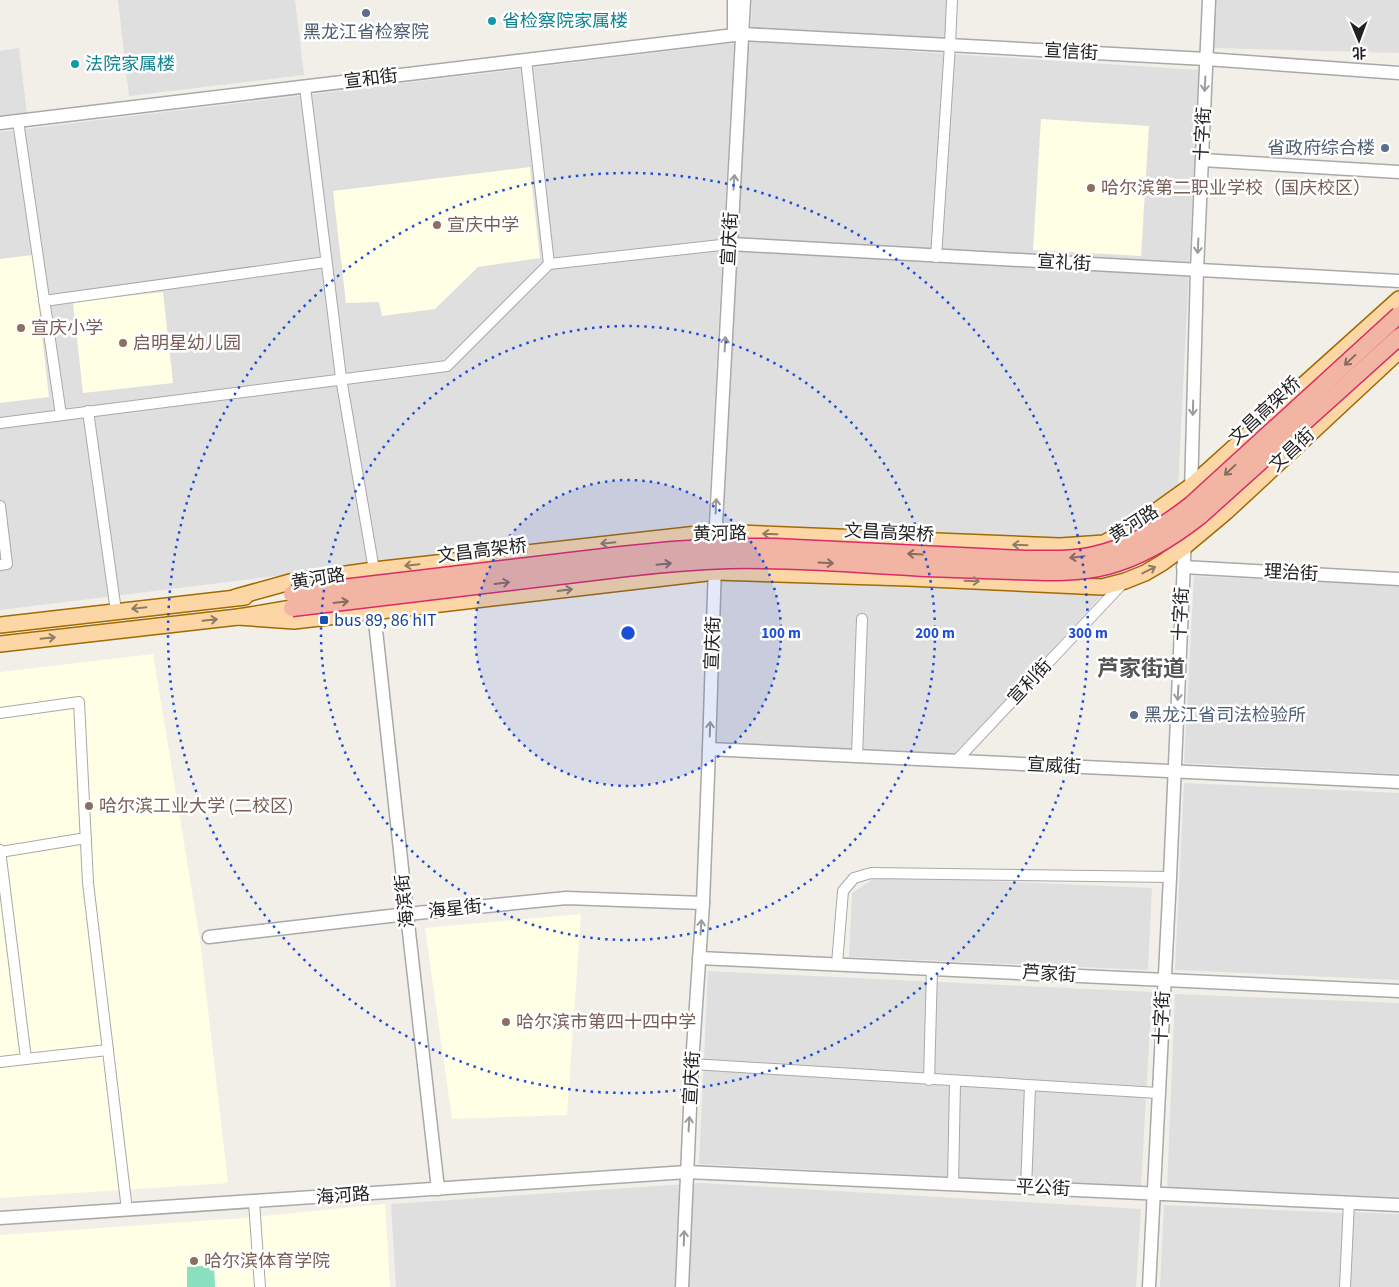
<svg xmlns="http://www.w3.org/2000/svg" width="1399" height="1287" font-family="'Source Sans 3','Noto Sans SC',sans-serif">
	<rect width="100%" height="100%" fill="#f2efe9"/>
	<g fill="#e0dfdf">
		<path d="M118,0h177l9,75 -175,21z"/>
		<path d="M752,0h197l-2,38 -196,-10z"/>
		<path d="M1215,0h184v53l-186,-5z"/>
		<path d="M749,41l450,29 -21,419 -66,45 -36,6 -354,-17z"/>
		<path d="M734,43l-26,480 -708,87v-478z"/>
		<path d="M19,48l8,66 -27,3v-66z"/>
		<path d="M1194,576l205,9v189l-215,-11z"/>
		<path d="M721,578l384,14 -151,164 -239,-12z"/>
		<path d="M1184,783l215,10v187l-224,-10z"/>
		<path d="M878,876l274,12 -4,82 -299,-13 3,-64z"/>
		<path d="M708,971l444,21 -11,194 -442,-22z"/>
		<path d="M1175,994l224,9v194l-232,-10z"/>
		<path d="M702,1183l439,26 -5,78h-740l-5,-83z"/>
		<path d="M1164,1205l180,8 -3,74h-181z"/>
		<path d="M1353,1212l46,2v73h-49z"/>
	</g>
	<g fill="#ffffe5">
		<path d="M1041,119l108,7 -8,130 -108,-6z"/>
		<path d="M530,167l10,91 -62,9 -43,42 -53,7 -3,-14 -33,1 -13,-112z"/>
		<path d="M33,255l16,142 -49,6v-144z"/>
		<path d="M163,292l10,91 -90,10 -10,-91z"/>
		<path d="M153,654l47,286 28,243 -228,15v-526z"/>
		<path d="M581,914l-14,201 -115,4 -27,-191z"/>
		<path d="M385,1204l5,83h-390v-52l243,-17z"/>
	</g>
	<path fill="#88e0be" d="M214,1265l1,22h-28v-20z"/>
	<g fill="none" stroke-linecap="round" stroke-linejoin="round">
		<defs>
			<g id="minor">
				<path d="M526,60l23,204"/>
				<path d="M305,87l36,291 33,192"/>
				<path d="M18,121l43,294"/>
				<path d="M936,257l14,-212 2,-45"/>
				<path d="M44,301l282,-39"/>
				<path d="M88,411l28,200"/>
				<path d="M0,423l447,-57 102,-102 181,-20"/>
				<path d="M0,506l7,58 -7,1"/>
				<path d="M0,713l79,-11 9,181 39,327"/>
				<path d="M857,756l5,-137"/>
				<path d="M956,761l168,-179"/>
				<path d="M0,850l26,209 82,-9"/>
				<path d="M0,852l86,-14"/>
				<path d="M837,964l6,-73 11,-13 17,-5 299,4"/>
				<path d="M0,1062l26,-3"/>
				<path d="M692,1064l466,29"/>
				<path d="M929,1080l3,-111"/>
				<path d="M953,1184l2,-102"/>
				<path d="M1026,1188l4,-102"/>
				<path d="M254,1202l6,85"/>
				<path d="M1345,1287l4,-85"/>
			</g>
			<g id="tertiary">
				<path d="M734,35v-35"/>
				<path d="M0,123l743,-89 463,25 193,14"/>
				<path d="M1202,160l197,12"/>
				<path d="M730,244l669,37"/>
				<path d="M1191,492l6,-222 12,-270"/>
				<path d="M715,542l29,-542"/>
				<path d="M1183,567l216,12"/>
				<path d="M374,612l33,302 31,275"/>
				<path d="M709,749l690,33"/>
				<path d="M209,937l198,-23 159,-16 137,5"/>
				<path d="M699,958l700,33"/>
				<path d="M0,1218l687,-46 712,33"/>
				<path d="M682,1287l10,-223 11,-161 6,-154 6,-185"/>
				<path d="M1149,1287l21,-410 15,-338"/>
			</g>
			<g id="primary">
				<path d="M236,597l54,-15 84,-12 341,-38 345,14 44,-3 37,-21 50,-36 208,-187"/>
				<path d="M238,617l56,4 421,-49 193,6 194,9 23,-6 20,-8 17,-10 22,-16 43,-36 172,-160"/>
				<path d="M0,625l245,-28"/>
				<path d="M0,644l238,-27 54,-9"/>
			</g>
		</defs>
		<use href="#minor" stroke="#a9a9a9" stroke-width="12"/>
		<use href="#tertiary" stroke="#a9a9a9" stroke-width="15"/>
		<use href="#primary" stroke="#a06b00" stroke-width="18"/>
		<use href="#minor" stroke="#fff" stroke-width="10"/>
		<use href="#tertiary" stroke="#fff" stroke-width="12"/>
		<use href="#primary" stroke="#fcd6a4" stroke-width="15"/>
		<defs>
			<g id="trunk-bridge">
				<path d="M292,594l329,-39 51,-5 51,-3h52l250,12c23,0 47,1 69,-4 37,-8 69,-28 98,-51l207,-189"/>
				<path d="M292,608l334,-40c34,-4 68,-7 103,-8 65,-1 131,4 197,8 29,1 58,2 87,3 31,1 64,3 94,-5 35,-9 65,-28 93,-50l199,-179"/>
			</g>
		</defs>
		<use href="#trunk-bridge" stroke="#dc2a67" stroke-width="19" stroke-linecap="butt"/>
		<use href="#trunk-bridge" stroke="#f2b4a3" stroke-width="16"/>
	</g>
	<defs><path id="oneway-shaft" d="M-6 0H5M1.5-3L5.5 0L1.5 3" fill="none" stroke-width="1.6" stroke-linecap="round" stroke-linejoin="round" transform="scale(1.25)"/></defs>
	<g stroke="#9c9c9c">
		<use href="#oneway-shaft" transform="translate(1205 84) rotate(93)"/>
		<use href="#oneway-shaft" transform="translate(734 182) rotate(-86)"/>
		<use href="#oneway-shaft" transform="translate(1198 246) rotate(93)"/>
		<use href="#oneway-shaft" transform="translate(725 344) rotate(-87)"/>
		<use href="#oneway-shaft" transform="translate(1193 408) rotate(91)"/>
		<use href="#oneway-shaft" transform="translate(716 506) rotate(-87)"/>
		<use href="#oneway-shaft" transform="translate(1178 693) rotate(93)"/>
		<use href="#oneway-shaft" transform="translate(710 729) rotate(-88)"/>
		<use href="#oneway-shaft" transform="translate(701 927) rotate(-86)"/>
		<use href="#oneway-shaft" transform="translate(689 1124) rotate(-87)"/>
		<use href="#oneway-shaft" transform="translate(684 1238) rotate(-88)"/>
	</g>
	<g stroke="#8a6b62">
		<use href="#oneway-shaft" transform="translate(1350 360) rotate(137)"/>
		<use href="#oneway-shaft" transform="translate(1230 470) rotate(137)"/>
		<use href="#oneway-shaft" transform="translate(915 554) rotate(-177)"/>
		<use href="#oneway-shaft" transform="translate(1077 557) rotate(174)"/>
		<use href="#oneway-shaft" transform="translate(826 563) rotate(3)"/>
		<use href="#oneway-shaft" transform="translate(664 564) rotate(-6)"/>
		<use href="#oneway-shaft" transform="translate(502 583) rotate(-7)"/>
		<use href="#oneway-shaft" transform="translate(341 602) rotate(-7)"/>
	</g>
	<g stroke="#8f7c63">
		<use href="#oneway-shaft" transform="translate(770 534) rotate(-178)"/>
		<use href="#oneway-shaft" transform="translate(608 543) rotate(174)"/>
		<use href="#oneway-shaft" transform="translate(1020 545) rotate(-178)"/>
		<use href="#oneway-shaft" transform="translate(412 565) rotate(174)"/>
		<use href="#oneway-shaft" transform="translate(1149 570) rotate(-27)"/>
		<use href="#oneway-shaft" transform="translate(972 581) rotate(2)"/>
		<use href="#oneway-shaft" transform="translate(565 590) rotate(-7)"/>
		<use href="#oneway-shaft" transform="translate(139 608) rotate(174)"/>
		<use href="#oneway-shaft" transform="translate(210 620) rotate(-6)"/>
		<use href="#oneway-shaft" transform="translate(48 638) rotate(-6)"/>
	</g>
	<circle cx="628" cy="633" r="153" fill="#1d4ed8" fill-opacity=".12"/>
	<g fill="none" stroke="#1d4ed8" stroke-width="2.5" stroke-dasharray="2.5 5">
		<circle cx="628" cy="633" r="153"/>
		<circle cx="628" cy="633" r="307"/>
		<circle cx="628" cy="633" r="460"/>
	</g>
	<g fill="#5c6f8a" stroke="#fff" stroke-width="2">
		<circle cx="366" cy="13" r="5"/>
		<circle cx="1385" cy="148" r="5"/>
		<circle cx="1134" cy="715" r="5"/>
	</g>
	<g fill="#0f9aa8" stroke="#fff" stroke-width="2">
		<circle cx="492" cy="21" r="5"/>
		<circle cx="75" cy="64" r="5"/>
	</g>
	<g fill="#8d6e63" stroke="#fff" stroke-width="2">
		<circle cx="1091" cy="188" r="5"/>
		<circle cx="437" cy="225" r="5"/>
		<circle cx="21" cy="328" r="5"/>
		<circle cx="123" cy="343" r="5"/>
		<circle cx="89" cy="806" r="5"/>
		<circle cx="506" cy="1022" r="5"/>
		<circle cx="194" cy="1261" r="5"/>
	</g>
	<rect fill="#1a4fb4" stroke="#fff" stroke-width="2" x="319" y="615" width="10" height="10" rx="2.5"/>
	<g text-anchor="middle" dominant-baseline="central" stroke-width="5" stroke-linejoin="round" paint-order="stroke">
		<g font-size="18" fill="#0d838f" stroke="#fff" text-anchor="start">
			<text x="502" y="21">省检察院家属楼</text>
			<text x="85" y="64">法院家属楼</text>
		</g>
		<g font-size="18" fill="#4e5e75" stroke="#fff">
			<text x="366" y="32">黑龙江省检察院</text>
			<text x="1375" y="148" text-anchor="end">省政府综合楼</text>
			<text x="1144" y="715" text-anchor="start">黑龙江省司法检验所</text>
		</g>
		<g font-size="18" fill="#222" stroke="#fff">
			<text transform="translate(1071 52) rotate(3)">宣信街</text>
			<text transform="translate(371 79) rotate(-7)">宣和街</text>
			<text transform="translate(1203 134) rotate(-87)">十字街</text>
			<text transform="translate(730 239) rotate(-87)">宣庆街</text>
			<text transform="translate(1064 263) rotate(3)">宣礼街</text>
			<text transform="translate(1265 411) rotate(-43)">文昌高架桥</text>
			<text transform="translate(1292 450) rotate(-43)">文昌街</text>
			<text transform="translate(1134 524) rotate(-32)">黄河路</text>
			<text transform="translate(889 533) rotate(3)">文昌高架桥</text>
			<text transform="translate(720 534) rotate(-1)">黄河路</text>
			<text transform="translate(482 551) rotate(-7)">文昌高架桥</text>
			<text transform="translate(1291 573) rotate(3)">理治街</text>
			<text transform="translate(318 579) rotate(-9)">黄河路</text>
			<text transform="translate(1181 614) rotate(-87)">十字街</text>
			<text transform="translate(713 643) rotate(-88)">宣庆街</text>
			<text transform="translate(1030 682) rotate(-47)">宣利街</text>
			<text transform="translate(1054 766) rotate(3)">宣威街</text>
			<text transform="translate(405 901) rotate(-96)">海滨街</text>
			<text transform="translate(455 909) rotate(-6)">海星街</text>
			<text transform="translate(1049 974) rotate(3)">芦家街</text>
			<text transform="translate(1162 1018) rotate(-87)">十字街</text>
			<text transform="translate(692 1078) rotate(-87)">宣庆街</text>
			<text transform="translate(1043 1188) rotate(3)">平公街</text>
			<text transform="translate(343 1196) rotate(-4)">海河路</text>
		</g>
		<g font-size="18" fill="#785e54" stroke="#fff" text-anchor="start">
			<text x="1101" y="188">哈尔滨第二职业学校（国庆校区）</text>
			<text x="447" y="225">宣庆中学</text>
			<text x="31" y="328">宣庆小学</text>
			<text x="133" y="343">启明星幼儿园</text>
			<text x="99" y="806">哈尔滨工业大学 (二校区)</text>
			<text x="516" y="1022">哈尔滨市第四十四中学</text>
			<text x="204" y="1261">哈尔滨体育学院</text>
		</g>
		<g font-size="18" fill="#164399" stroke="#fff" text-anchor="start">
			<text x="334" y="620">bus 89, 86 hIT</text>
		</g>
		<g font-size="22" font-weight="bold" fill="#555" stroke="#fff">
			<text x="1141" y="669">芦家街道</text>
		</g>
	</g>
	<circle cx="628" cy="633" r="8" fill="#1d4ed8" stroke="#fff" stroke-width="2.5"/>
	<g font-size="15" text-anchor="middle" font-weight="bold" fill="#1d4ed8" stroke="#fff" stroke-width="5" stroke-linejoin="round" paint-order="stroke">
		<text x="781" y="638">100 m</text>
		<text x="935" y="638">200 m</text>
		<text x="1088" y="638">300 m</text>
	</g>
	<g transform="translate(1359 40) rotate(179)" stroke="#ffffff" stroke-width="4" paint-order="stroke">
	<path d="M0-4L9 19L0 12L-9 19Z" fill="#222222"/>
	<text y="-8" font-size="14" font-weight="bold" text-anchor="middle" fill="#222222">北</text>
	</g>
</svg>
